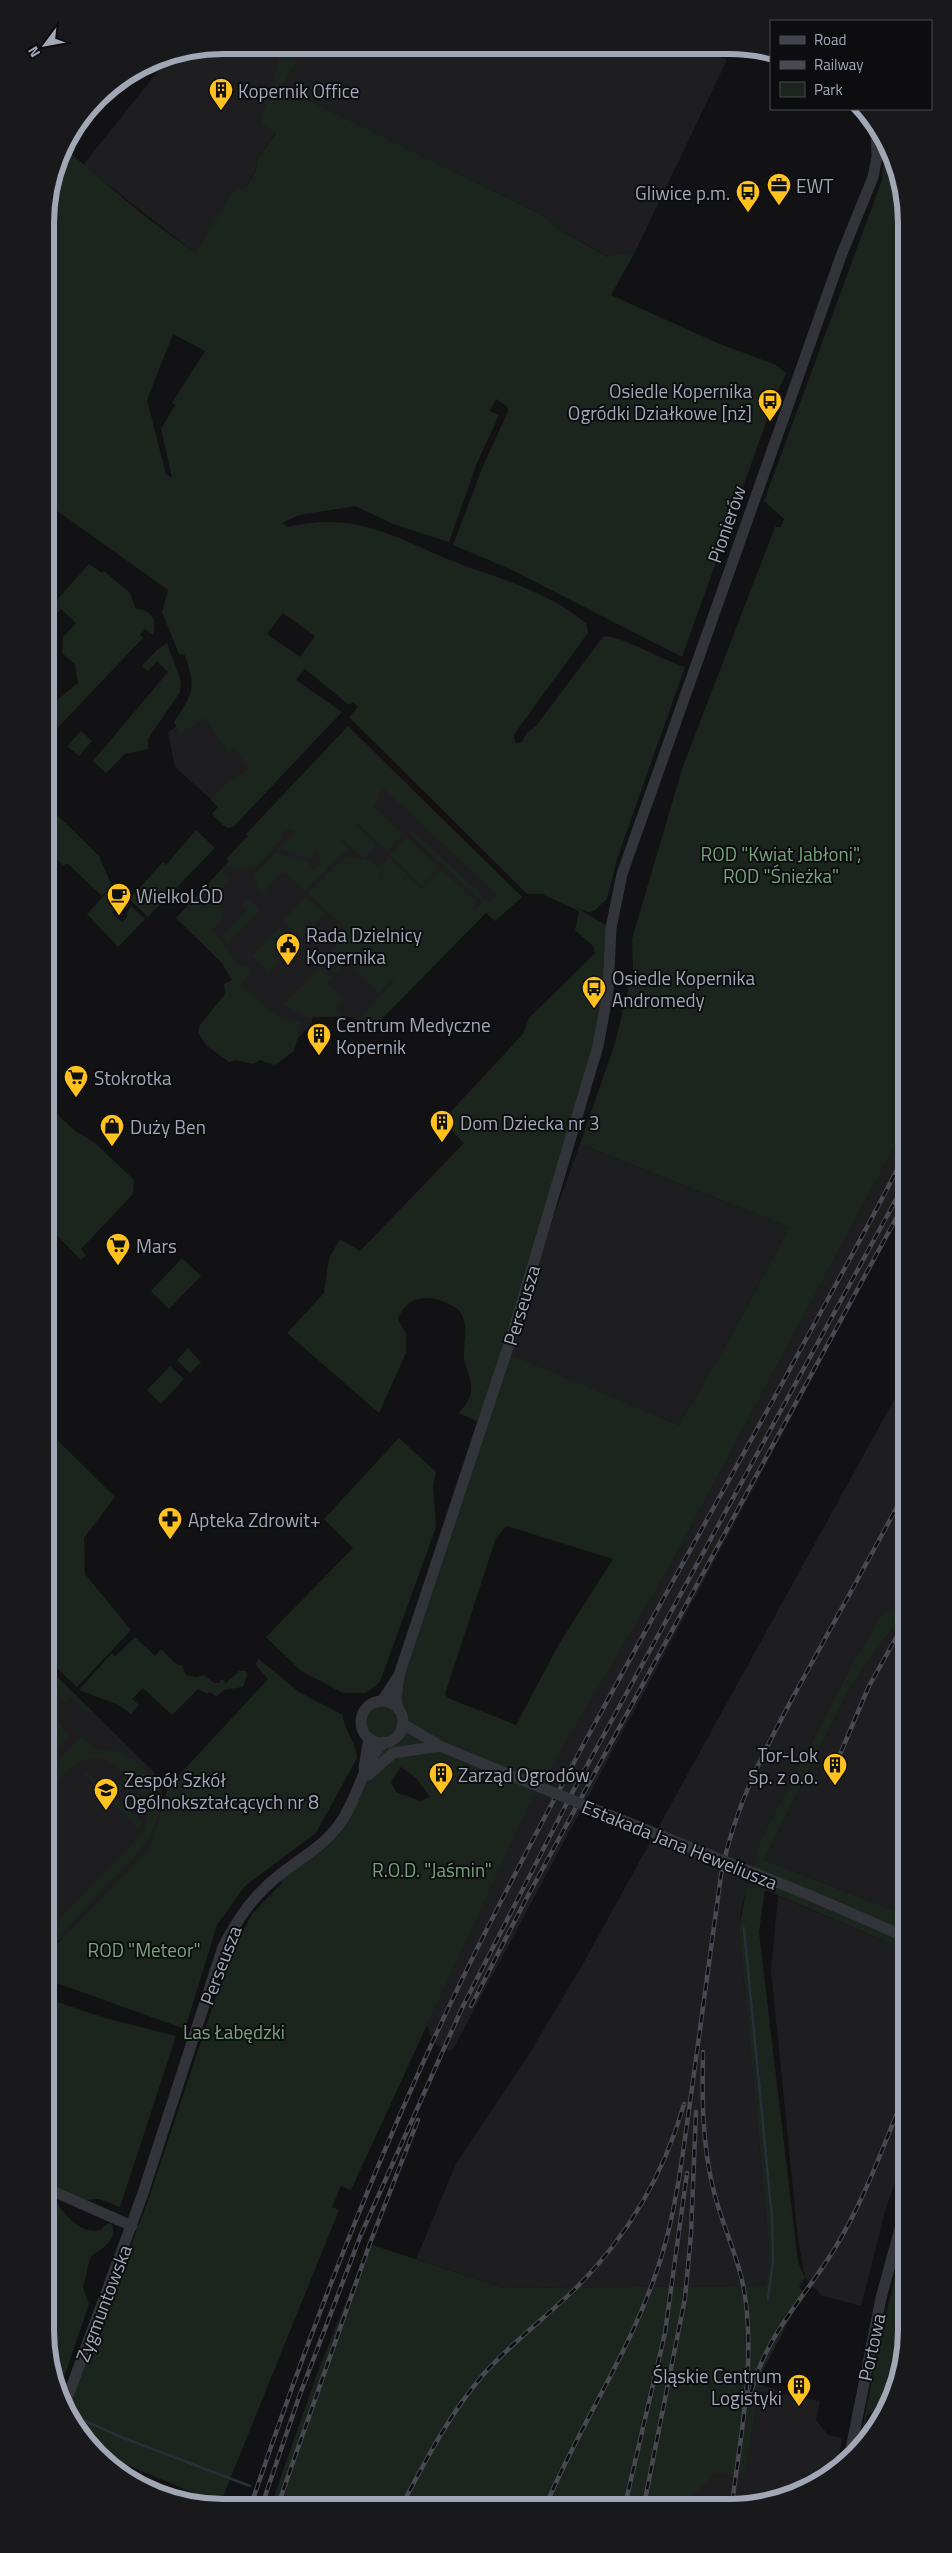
<svg xmlns="http://www.w3.org/2000/svg" width="952" height="2553" font-family="'Titillium Web',sans-serif">
	<rect width="100%" height="100%" fill="#121214"/>
	<g fill="#1e1e21">
		<path d="M223,45l480,3 24,12 -93,194 -7,-2 -18,5 -48,-26 -19,-16 -262,-128 20,-32 -16,-8 -24,76 16,9 -19,28 -1,9 -11,20 -30,34 -20,30 -112,-88 88,-110z"/>
		<path d="M185,655l98,119 -46,49 -62,-56 -7,-35 9,-6 -3,-4 18,-28v-16z"/>
		<path d="M347,739l156,151 -131,139 -22,-12h-38v6l-17,19 -57,-51 -16,-28 -46,-45 53,-57 -3,-2 96,-99z"/>
		<path d="M905,1127v78l-452,844 -4,2 -16,-8 -6,-18 102,-224 137,-228z"/>
		<path d="M580,1144l209,83 -50,95 -60,103 -175,-72z"/>
		<path d="M905,1380l1,535 -142,-55 87,-174 49,-69 -52,55 -88,169 -19,69 -2,18 30,318v21l-4,19 -260,2 -89,-29 40,-95 72,-108 56,-94z"/>
		<path d="M47,1667l106,104 8,16 3,15 -6,33 -10,16 -81,84 -19,13z"/>
		<path d="M778,1896l128,54v200l-20,58 -25,98 -39,-10 -17,-18 -7,-39 -27,-269z"/>
		<path d="M760,2385l23,6 -1,3 38,7 -4,19 12,15 14,3 -5,31 -19,15 -54,21h-80l32,-31 29,-1z"/>
	</g>
	<g fill="#1c241e" fill-rule="evenodd">
		<path d="M287,45l13,10 -19,32 261,128 19,16 47,26 19,-5 7,2 -23,41 104,47 61,23 10,8 -14,33 -90,251 -172,-88 -57,-24 30,-79 25,-55v-4l-12,-8 -6,12 9,4 -22,48 -28,79 -56,-18 -38,-18 -56,9 -17,8 5,4c64,-15 101,6 158,31 29,12 60,20 89,34 11,5 24,11 34,18 7,4 11,9 18,13l2,10 -68,93 -6,9 1,8 7,-1 5,-9 9,-7 67,-89c13,-4 63,25 82,30l-68,192 -10,40 -13,12 -6,1 -13,-5 36,21 -3,64 -102,361 173,72 60,-103 50,-95 -209,-83 34,-98 19,-75 -1,-32 51,-173 92,-239h6l3,-8 -20,-18 118,-321 2,-29 5,-2 15,39 1,939 -239,446 -136,229 -179,388 -10,-4 -9,21 7,3 -2,5 -117,289 -98,-41 -8,5 -17,-12 -30,-42 82,-216 80,-241 23,-43 30,-31 -5,-6 46,-34 33,-49 9,-60 -3,-17 7,-12 13,-4 7,-11 94,-266 -24,-11c6,-7 12,-15 12,-24 1,-10 -5,-20 -7,-30 -1,-16 5,-32 -3,-46 -4,-6 -10,-8 -16,-11 -20,-8 -39,-5 -47,17l8,15v19l-27,60 -92,-80 37,-40 5,-35 11,-19 20,12 104,-108 -22,-22 81,-87 6,-16 66,-65 -2,-7 -18,-16 4,-19 -37,-17h-15l-178,-177 9,-10 -6,-5 -3,3 -44,-36 -9,11 46,32 -108,114 -5,2 -6,-3 -11,-11 6,-7 -7,-7 16,-17 21,-14 -13,-21 -7,5 -23,-35 -25,15 -6,-11c20,-30 22,-33 11,-67l-6,-1 -17,-42 6,-22 -122,-87v-96l5,-10 -5,-3 -1,-183 18,-64 79,67 53,39 40,-64h10l11,-19 1,-10 19,-27 -11,-7 -5,-1v-2l20,-66 4,-10zM173,334l32,17 -33,52 3,2 -14,24 11,49 -6,-4 -19,-74zM283,613l32,23 -15,21 -33,-23zM506,1526l107,33 -54,85 -43,81 -68,-27 -3,-4 51,-156zM401,1767l15,11 14,19 -9,4 -25,-9 -5,-10z"/>
		<path d="M89,564l13,9 2,-2 26,22 6,16c16,0 22,13 17,26l-8,-6 -5,6 3,3 -97,102v-31l32,-26 -3,-19 -13,-11 1,-16 13,-14 -15,-14 -15,15v-12z"/>
		<path d="M167,643l14,38 -1,11 -32,47v10l-23,5 -19,19 -13,-12 75,-89 -11,-11 -9,10 -6,-5 15,-16z"/>
		<path d="M348,726l174,171 -27,24 -9,-8 -114,116 -14,-7 1,-4 37,-39 -5,1 -12,14 -32,-31 -12,11 -14,-13 15,-15v-5l10,-12 -38,-35 37,-37 27,4 6,6 6,-6 -5,17 22,-1 4,4 4,-4 12,12 20,-20 37,34 -6,5 3,2 11,-11 4,3 7,-7 -113,-106 -7,8 2,3 -6,6 30,28 -16,17 -30,-28 -1,2 21,20 -13,14 -22,-20 -1,2 8,7 -44,43 -22,-19 -21,22 -7,-7 3,-4 -5,-7 23,-24 31,9 6,8 8,-4 -3,-14 -10,7 -30,-9 17,-17 -4,-3 -8,3 -2,8 -26,28 -23,1 -6,-4 3,-4 -3,-2 22,-23 -2,-2z"/>
		<path d="M81,731l11,10 -13,15 -12,-10z"/>
		<path d="M46,804l53,52 13,30 -10,10 -35,-33 -3,3 -18,-18z"/>
		<path d="M411,829l72,67 -3,4 -71,-67z"/>
		<path d="M196,830l19,18 -67,69 -29,-28 2,-2 11,9 31,-34 3,3z"/>
		<path d="M406,837l33,30 -17,19 -32,-31z"/>
		<path d="M389,857l17,17v3h-25l2,-12z"/>
		<path d="M222,869l6,7v5l-15,18 1,2 -2,2 7,3 5,11 -9,11 -4,1c12,11 18,25 29,37l6,-2 6,8 -12,14 17,12 10,11 15,10 20,3 -8,29 -19,14 -15,-5 -7,4 -17,-4 -7,2 -22,-16 -9,-13 2,-8 25,-31 -1,-10 8,-4 -10,-17 -46,-45z"/>
		<path d="M111,888l18,17 -3,3 -5,-5 -9,10 10,9 6,-6 -2,-2 5,-8 14,13 -27,28 -31,-33z"/>
		<path d="M306,897l19,17 -23,24 -19,-17z"/>
		<path d="M247,898l13,12 -31,33 -8,-6 26,-27 -6,-6z"/>
		<path d="M279,927l23,22 -9,10 -6,-6 -18,19 -17,-16z"/>
		<path d="M320,967l12,11 -5,5 17,16 -9,10 9,7 -36,2 -25,-13z"/>
		<path d="M47,1104l28,27 19,11 40,38 -1,14 -52,55 5,6 -5,5 -34,-35z"/>
		<path d="M182,1258l19,18 -32,33 -18,-18z"/>
		<path d="M188,1348l13,14 -11,11 -13,-13z"/>
		<path d="M170,1366l14,13 -23,25 -14,-14z"/>
		<path d="M47,1430l68,67 -31,41 1,36 46,56 -54,57 -30,-28z"/>
		<path d="M399,1438l37,34 -3,14 3,41 -56,155 -14,11h-23l-42,-22 -35,-34 87,-89 -29,-29z"/>
		<path d="M890,1609l10,8 -49,69 -87,174 142,55v35l-141,-60 -6,42 39,330 7,16 -6,8 5,6 -42,80 -17,102h-29l-32,31h-413l46,-131 52,-130 136,44 260,-2 4,-19v-21l-30,-318 6,-32 15,-55 88,-169 32,-54z"/>
		<path d="M135,1637l20,19 6,-7 15,15 6,2 4,9 11,2 7,-2 10,8h5l2,-3h3l1,4 14,-13h7l1,5 -4,11 -19,3 -8,7 -6,-5 -3,2 -9,-5 -26,26 -29,-27 -11,11 7,6 -8,9 -12,-9 -40,-15 33,-37 3,4z"/>
		<path d="M259,1659l40,33 44,23c0,14 12,24 14,43l-41,75 -71,53 -28,39 -32,104 -137,-49v-27l102,-105 18,-61 100,-108 -13,-15z"/>
		<path d="M47,1667l46,45 -3,3 -20,-19 -5,7 -9,-8 -8,9z"/>
		<path d="M48,1711l22,24 -12,12 -4,-3 -5,4 -1,-2z"/>
		<path d="M81,1736l13,13c21,-1 40,6 53,24 36,48 -18,89 -49,121 -16,17 -31,36 -50,48v-12l86,-88 10,-13 3,-10 1,-17 -5,-8 -13,-14 -17,17 30,25 -5,6 -54,-54 2,-3 24,22 15,-17c-5,-5 -11,-12 -17,-15 -24,-12 -47,15 -60,29v-19z"/>
		<path d="M48,1999l57,19 71,18 -56,171 -21,-8 -13,1 -38,-17z"/>
		<path d="M48,2195l6,2c9,17 26,38 47,33l4,-5 6,-2c8,20 -10,24 -21,35l-7,30 6,16 -30,88 -11,-27z"/>
		<path d="M900,2256l7,4v82l-13,56 -15,23 -5,-10 -7,4 -5,33 -4,4 20,-105z"/>
	</g>
	<g fill="none" stroke-linecap="round" stroke-linejoin="round">
		<g stroke="#273039" stroke-width="2.5">
			<path d="M744,1928l28,290 1,43 -5,38"/>
			<path d="M76,2417l45,20 129,49"/>
			<path d="M285,2497l24,8"/>
		</g>
		<g stroke="#333439" stroke-width="11">
			<path d="M868,114l7,20"/>
			<path d="M382,1701l17,-26 114,-343 85,-286 10,-54 3,-64 11,-54 219,-618 32,-79 4,-20 -1,-33"/>
			<circle cx="382" cy="1722" r="21"/>
			<path d="M398,1709l-2,-10 3,-23"/>
			<path d="M403,1724l37,22 92,38"/>
			<path d="M364,1768l5,-30"/>
			<path d="M368,1775l25,-22 47,-7"/>
			<path d="M809,1895l97,42"/>
			<path d="M48,2189l84,37"/>
			<path d="M64,2407l78,-211 81,-249c15,-29 32,-54 59,-74 19,-15 41,-27 56,-47 20,-25 23,-61 46,-84"/>
			<path d="M849,2459l32,-161 25,-91"/>
		</g>
		<path stroke="#41424a" stroke-width="12" d="M756,48l15,6"/>
		<defs>
			<g id="rail">
				<path d="M835,1766l34,-80 37,-66"/>
				<path d="M471,2006l53,-103 381,-701"/>
				<path d="M703,2052c-1,46 -1,90 10,136 9,39 29,75 33,116 8,68 -6,134 -14,201"/>
				<path d="M751,2392c17,-61 53,-93 84,-144 30,-49 49,-104 71,-157"/>
				<path d="M251,2505c67,-198 143,-393 238,-580 93,-184 196,-364 295,-545 40,-75 83,-150 121,-226"/>
				<path d="M262,2505l37,-108 61,-160 102,-229 109,-213 334,-612"/>
				<path d="M278,2505l92,-262 48,-123"/>
				<path d="M402,2505c24,-45 47,-90 80,-129 28,-32 63,-58 94,-88 51,-51 88,-114 108,-184"/>
				<path d="M546,2505c37,-87 88,-158 116,-250 16,-54 22,-111 30,-167 10,-71 19,-142 29,-213 15,-77 52,-141 89,-209 32,-58 64,-116 95,-174"/>
				<path d="M625,2505l40,-172 22,-160"/>
				<path d="M644,2505l41,-207 6,-64 5,-122"/>
			</g>
		</defs>
		<use href="#rail" stroke="#484951" stroke-width="4.5"/>
		<use href="#rail" stroke="#0d0d0f" stroke-width="2.5" stroke-dasharray="8" stroke-linecap="butt"/>
		<path stroke="#333439" stroke-width="11" d="M532,1784l277,111"/>
	</g>
	<defs>
		<symbol id="building-pin" viewBox="-11 -11 22 30"><path d="M0 17L-7.5 6A9.5 9.5 0 1 1 7.5 6Z" fill="#ffc21f" stroke="#0d0d0f"/><path d="M-4-6H4V6H1V3H-1V6H-4ZM-2.5-4.3h1.7v1.8h-1.7ZM.8-4.3h1.7v1.8H.8ZM-2.5-1h1.7V.8h-1.7ZM.8-1h1.7V.8H.8Z" fill="#111"/></symbol>
		<symbol id="office-pin" viewBox="-11 -11 22 30"><path d="M0 17L-7.5 6A9.5 9.5 0 1 1 7.5 6Z" fill="#ffc21f" stroke="#0d0d0f"/><path d="M-6-3h4V-5.5h4V-3h4V5H-6ZM-1-4.5V-3h2v-1.5ZM-6 0V1H6V0Z" fill="#111"/></symbol>
		<symbol id="bus-pin" viewBox="-11 -11 22 30"><path d="M0 17L-7.5 6A9.5 9.5 0 1 1 7.5 6Z" fill="#ffc21f" stroke="#0d0d0f"/><path d="M-5-6H5V4H4V6H2V4H-2V6H-4V4H-5ZM-3.5-4V0h7V-4ZM-3.5 1.2v1.5H-2V1.2ZM2 1.2v1.5H3.5V1.2Z" fill="#111"/></symbol>
		<symbol id="cafe-pin" viewBox="-11 -11 22 30"><path d="M0 17L-7.5 6A9.5 9.5 0 1 1 7.5 6Z" fill="#ffc21f" stroke="#0d0d0f"/><path d="M-5.5-4.5H6V0H3Q3 3.5 0 3.5H-2.5Q-5.5 3.5-5.5 0ZM3-3.2v2h1.7v-2ZM-6 4.5H4V6H-6Z" fill="#111"/></symbol>
		<symbol id="civic-pin" viewBox="-11 -11 22 30"><path d="M0 17L-7.5 6A9.5 9.5 0 1 1 7.5 6Z" fill="#ffc21f" stroke="#0d0d0f"/><path d="M-.6-6.5H3V-4.5H.6V-3L4-1V1h2V6H-6V1h2V-1L-.6-3ZM-1.2 2.5V6h2.4V2.5Z" fill="#111"/></symbol>
		<symbol id="supermarket-pin" viewBox="-11 -11 22 30"><path d="M0 17L-7.5 6A9.5 9.5 0 1 1 7.5 6Z" fill="#ffc21f" stroke="#0d0d0f"/><path d="M-6-5.5h2.5l.6 2H6L4.5 2H-2.5L-4.4-4H-6ZM-1.5 3.2a1.3 1.3 0 1 0 .1 0ZM3 3.2a1.3 1.3 0 1 0 .1 0Z" fill="#111"/></symbol>
		<symbol id="shop-pin" viewBox="-11 -11 22 30"><path d="M0 17L-7.5 6A9.5 9.5 0 1 1 7.5 6Z" fill="#ffc21f" stroke="#0d0d0f"/><path d="M-5-2.5h2.3a2.7 3.5 0 0 1 5.4 0H5L5.5 6h-11ZM-1.5-2.5h3a1.5 2.3 0 0 0-3 0Z" fill="#111"/></symbol>
		<symbol id="pharmacy-pin" viewBox="-11 -11 22 30"><path d="M0 17L-7.5 6A9.5 9.5 0 1 1 7.5 6Z" fill="#ffc21f" stroke="#0d0d0f"/><path d="M-2-6h4v4h4v4h-4v4h-4v-4h-4v-4h4Z" fill="#111"/></symbol>
		<symbol id="school-pin" viewBox="-11 -11 22 30"><path d="M0 17L-7.5 6A9.5 9.5 0 1 1 7.5 6Z" fill="#ffc21f" stroke="#0d0d0f"/><path d="M0-5L7-2L0 1L-7-2ZM-4 1L0 2.5L4 1V4Q0 6-4 4Z" fill="#111"/></symbol>
	</defs>
	<g fill-rule="evenodd">
		<use href="#building-pin" x="207" y="76" width="28" height="38"/>
		<use href="#office-pin" x="765" y="171" width="28" height="38"/>
		<use href="#bus-pin" x="734" y="178" width="28" height="38"/>
		<use href="#bus-pin" x="756" y="387" width="28" height="38"/>
		<use href="#cafe-pin" x="105" y="881" width="28" height="38"/>
		<use href="#civic-pin" x="274" y="931" width="28" height="38"/>
		<use href="#bus-pin" x="580" y="974" width="28" height="38"/>
		<use href="#building-pin" x="305" y="1021" width="28" height="38"/>
		<use href="#supermarket-pin" x="62" y="1063" width="28" height="38"/>
		<use href="#building-pin" x="428" y="1108" width="28" height="38"/>
		<use href="#shop-pin" x="98" y="1112" width="28" height="38"/>
		<use href="#supermarket-pin" x="104" y="1231" width="28" height="38"/>
		<use href="#pharmacy-pin" x="156" y="1505" width="28" height="38"/>
		<use href="#building-pin" x="821" y="1751" width="28" height="38"/>
		<use href="#building-pin" x="427" y="1760" width="28" height="38"/>
		<use href="#school-pin" x="92" y="1776" width="28" height="38"/>
		<use href="#building-pin" x="785" y="2372" width="28" height="38"/>
	</g>
	<g text-anchor="middle" dominant-baseline="central" stroke-width="4" stroke-linejoin="round" paint-order="stroke">
		<g font-size="19" fill="#a2a7b6" stroke="#0d0d0f" text-anchor="start">
			<text x="238" y="90">Kopernik Office</text>
			<text x="796" y="185">EWT</text>
			<text x="730" y="192" text-anchor="end">Gliwice p.m.</text>
			<text x="752" y="390" text-anchor="end">Osiedle Kopernika<tspan x="752" dy="22">Ogródki Działkowe [nż]</tspan></text>
			<text x="136" y="895">WielkoLÓD</text>
			<text x="306" y="934">Rada Dzielnicy<tspan x="306" dy="22">Kopernika</tspan></text>
			<text x="612" y="977">Osiedle Kopernika<tspan x="612" dy="22">Andromedy</tspan></text>
			<text x="336" y="1024">Centrum Medyczne<tspan x="336" dy="22">Kopernik</tspan></text>
			<text x="94" y="1077">Stokrotka</text>
			<text x="460" y="1122">Dom Dziecka nr 3</text>
			<text x="130" y="1126">Duży Ben</text>
			<text x="136" y="1245">Mars</text>
			<text x="188" y="1519">Apteka Zdrowit+</text>
			<text x="818" y="1754" text-anchor="end">Tor-Lok<tspan x="818" dy="22">Sp. z o.o.</tspan></text>
			<text x="458" y="1774">Zarząd Ogrodów</text>
			<text x="124" y="1779">Zespół Szkół<tspan x="124" dy="22">Ogólnokształcących nr 8</tspan></text>
			<text x="782" y="2375" text-anchor="end">Śląskie Centrum<tspan x="782" dy="22">Logistyki</tspan></text>
		</g>
		<g font-size="19" fill="#a2a7b6" stroke="#0d0d0f">
			<text transform="translate(726 524) rotate(-71)">Pionierów</text>
			<text transform="translate(521 1305) rotate(-73)">Perseusza</text>
			<text transform="translate(680 1844) rotate(22)">Estakada Jana Heweliusza</text>
			<text transform="translate(220 1965) rotate(-69)">Perseusza</text>
			<text transform="translate(103 2303) rotate(-69)">Zygmuntowska</text>
			<text transform="translate(871 2347) rotate(-78)">Portowa</text>
		</g>
		<g font-size="19" fill="#77a37d" stroke="#0d0d0f">
			<text x="781" y="853">ROD "Kwiat Jabłoni",<tspan x="781" dy="22">ROD "Śnieżka"</tspan></text>
			<text x="432" y="1869">R.O.D. "Jaśmin"</text>
			<text x="144" y="1949">ROD "Meteor"</text>
			<text x="234" y="2031">Las Łabędzki</text>
		</g>
	</g>
	<path d="M0 0H952V2553H0ZM223 54H729A169 169 0 0 1 898 223V2330A169 169 0 0 1 729 2499H223A169 169 0 0 1 54 2330V223A169 169 0 0 1 223 54Z" fill="#19191c" fill-rule="evenodd"/>
	<path fill="none" stroke="#a2a7b6" stroke-width="6" d="M223 54H729A169 169 0 0 1 898 223V2330A169 169 0 0 1 729 2499H223A169 169 0 0 1 54 2330V223A169 169 0 0 1 223 54Z"/>
	<rect x="770" y="20" width="162" height="90" fill="#0d0d0f" stroke="#494b52"/>
	<rect x="780" y="36" width="25" height="8" fill="#41424a" stroke="#494b52"/>
	<text x="814" y="45" font-size="15" fill="#a2a7b6">Road</text>
	<rect x="780" y="61" width="25" height="8" fill="#484951" stroke="#494b52"/>
	<text x="814" y="70" font-size="15" fill="#a2a7b6">Railway</text>
	<rect x="780" y="82" width="25" height="15" fill="#1c241e" stroke="#494b52"/>
	<text x="814" y="95" font-size="15" fill="#a2a7b6">Park</text>
	<g transform="translate(45 45) rotate(238)" stroke="#0d0d0f" stroke-width="4" paint-order="stroke">
	<path d="M0-4L9 19L0 12L-9 19Z" fill="#a2a7b6"/>
	<text y="-8" font-size="14" font-weight="bold" text-anchor="middle" fill="#a2a7b6">N</text>
	</g>
</svg>
